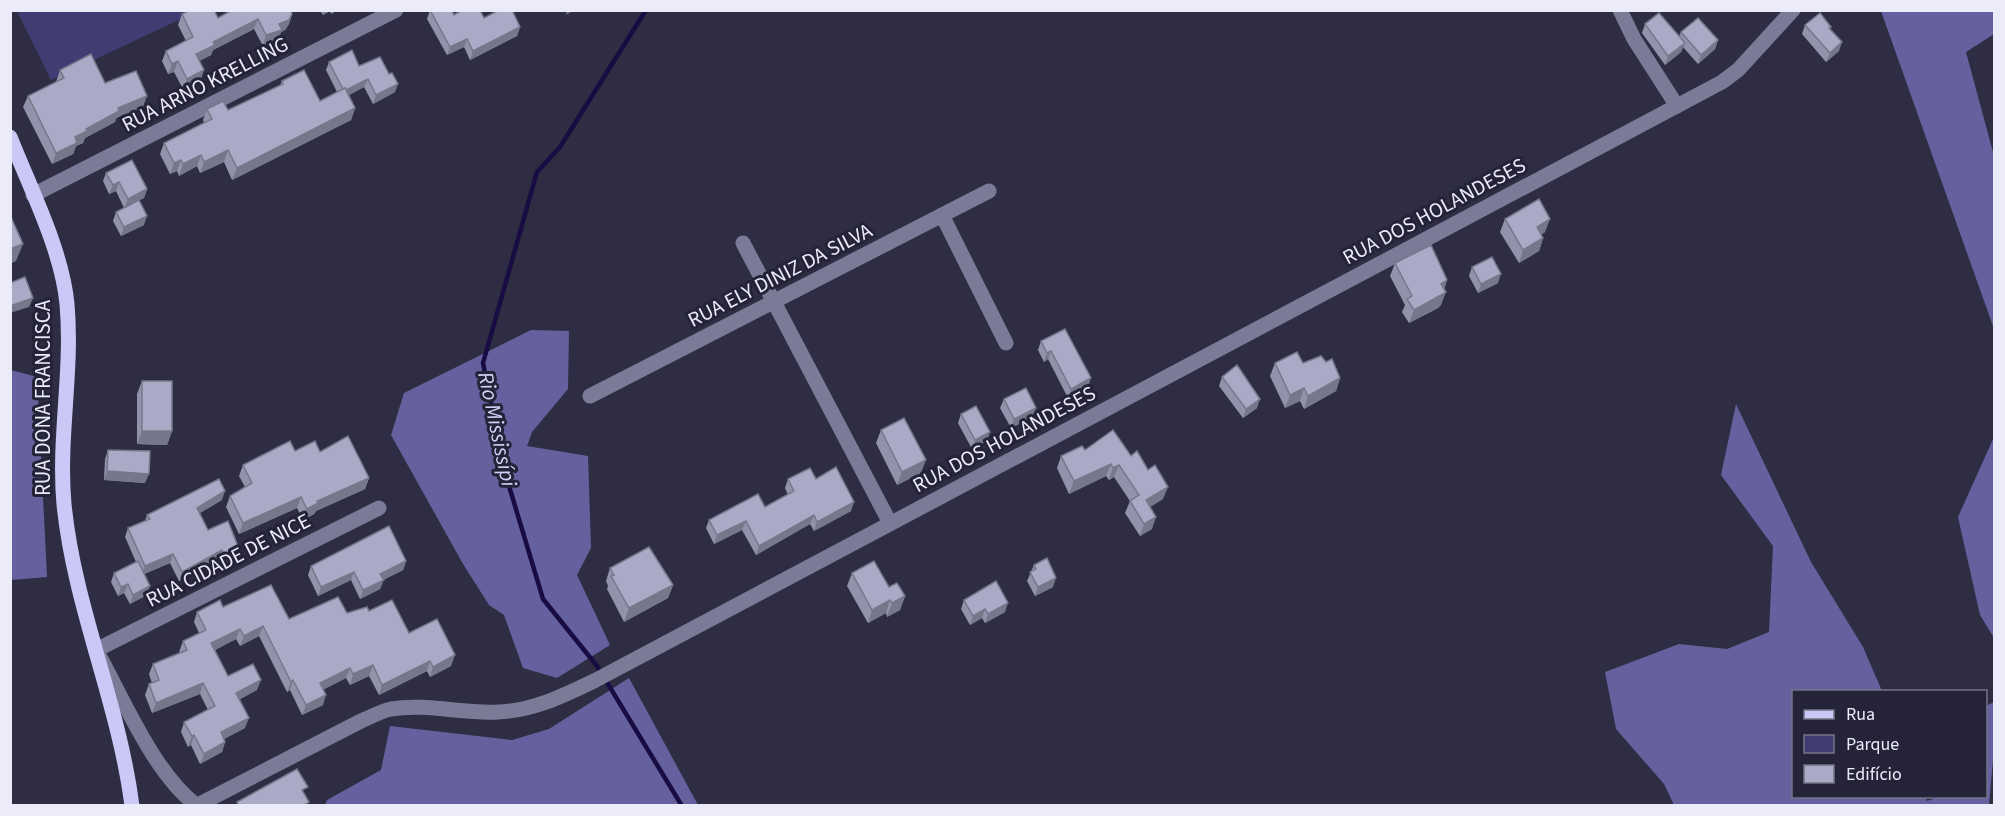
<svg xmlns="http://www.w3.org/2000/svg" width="2005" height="816" font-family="'Source Sans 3',sans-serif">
	<rect width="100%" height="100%" fill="#2e2d43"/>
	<path fill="#413c72" d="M17,11h181l-147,69z"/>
	<g fill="#65619e">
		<path d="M1881,11h113v23l-28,18 28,104v173z"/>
		<path d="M531,330l38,1 -1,58 -36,43 -5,14 61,10 3,92 -14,27 33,70 -53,33 -34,-10 -19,-53 -15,-10 -26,-41 -72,-129 13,-42z"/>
		<path d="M11,370l26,7 10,200 -36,3z"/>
		<path d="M1736,404l75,158 52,85 19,44 -88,1v104h131l2,5 11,-4 48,-1v-90l8,-4v47l-5,56h-315l-10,-21 -48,-55 -11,-57 74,-28 48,5 42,-17 4,-86 -52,-71z"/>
		<path d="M1994,437v201l-14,-23 -22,-98z"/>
		<path d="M629,678l69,127h-373l2,-5 54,-30 9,-44 122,14 37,-11z"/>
	</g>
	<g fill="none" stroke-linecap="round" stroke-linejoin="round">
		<path stroke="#180c42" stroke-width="4.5" d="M646,10l-86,137 -23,25 -54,191 23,113 37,123 54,67 85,140"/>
		<g stroke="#7c7b97" stroke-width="15">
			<path d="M1620,10l14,29 43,67"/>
			<path d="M33,195l363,-185"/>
			<path d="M942,215l64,128"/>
			<path d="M743,243l147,280"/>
			<path d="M590,396l399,-205"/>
			<path d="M196,805c-43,-33 -73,-107 -100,-155l283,-142"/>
			<path d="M196,806l165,-85c10,-4 20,-10 30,-12 35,-6 72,5 107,3 34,-1 65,-16 96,-31l1128,-599 16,-12 55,-60"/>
		</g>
		<path stroke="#c9c8f6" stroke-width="15" d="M10,137c20,51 52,113 57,167 6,67 -9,134 -3,200 10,103 55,199 68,302"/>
	</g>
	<g fill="#9292aa">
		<path d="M320,10h18l-7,4 -1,-3 -7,4z"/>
		<path d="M430,10l24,5 30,3 36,9 -3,9 -47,24 -6,-13 -17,8 -20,-36z"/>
		<path d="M182,14l36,4 74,-4 -3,10 -4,6 -4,2 -3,8 -15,6 -9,-17 -41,21 -2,5 -12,6 5,9 -4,11 -17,8 -9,-17 -6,2 -6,-13 4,-10 20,-10 -8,-16z"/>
		<path d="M1645,24l34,12 2,-4 37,8 -3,9 -17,15 -15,-17 -2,5 -16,13 -23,-32z"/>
		<path d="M1805,25l26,2 -1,2 9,22 -13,11 -24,-28z"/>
		<path d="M329,62l30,4 36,26 -22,12 -9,-17 -15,8 6,13 -4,12 -119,60 -8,-18 -24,11 -3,-7 -18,10 -2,-5 -7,3 -10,-20 4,-11 40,-20 -1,-3 4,-11 21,1 52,-25 2,-4 38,20 17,-9 -11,-22z"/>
		<path d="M60,70l45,13 38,24 -27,11 -1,4 -30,16 -2,5 -7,3 -3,8 -21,10 -29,-57 5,-11 28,-14z"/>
		<path d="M106,173l41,16 -3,9 -5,2 5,25 -23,11 -8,-15 3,-9 8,-4 -8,-17 -7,3 -6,-13z"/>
		<path d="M1505,219l40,13 -4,3 2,3 -4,13 -20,12 -19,-31z"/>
		<path d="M1395,263l52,17 -3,9 -3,16 -3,3 -29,15 -7,-11 3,-7 -15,-29z"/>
		<path d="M1472,267l26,16 -20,10 -9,-17z"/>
		<path d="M1041,341l47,46 -20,11 -20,-39 -4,3 -6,-12z"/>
		<path d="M1275,363h28l37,15 -4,13 -32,18 -4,-8 -15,7 -15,-32z"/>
		<path d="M1222,377l35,31 -14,10 -24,-32z"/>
		<path d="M142,381l30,50 -5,14 -30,-1v-50z"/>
		<path d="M1004,399l32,9 -4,9 -21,11 -11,-20z"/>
		<path d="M961,414l26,27 -15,8 -14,-26z"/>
		<path d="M881,430l40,43 -24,12 -21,-42z"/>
		<path d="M108,450l37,33 -41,-3 1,-21z"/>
		<path d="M1085,450l46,6 32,43 -13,8 2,22 -12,7 -15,-23 5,-12 -16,-24 -5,3 -3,-4 -37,18 -12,-26 4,-12z"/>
		<path d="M295,451l25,1 49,26 -4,11 -49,22 -2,3 -11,6 -6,-12 -58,26 -13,-27 4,-11 15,-9 -6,-11 4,-11z"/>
		<path d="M788,479h28l35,32 -37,20 -4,-7 -54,31 -14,-25 -28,14 -8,-16 3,-8 56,-13 23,-12 -3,-7z"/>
		<path d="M222,500l-22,13 8,17 28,28 -14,7 -3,-7 -40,23 -9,-18 -26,11 3,21 -17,9 -6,-11 -6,3 -7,-14 3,-9 22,-11 -11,-25 3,-9 17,-7 2,-6z"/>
		<path d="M406,561l-3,9 -20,10 -3,9 -20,10 -9,-19 -33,16 -10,-21 3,-9z"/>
		<path d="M1034,565l19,22 -18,9 -8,-15z"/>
		<path d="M610,568l63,17 -5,13 -44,24 -17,-33 1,-3 -2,-5z"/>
		<path d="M852,573l37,14 16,9 -5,14 -13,7 -1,-4 -18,10 -21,-37z"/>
		<path d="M964,600l41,12 -20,11 -3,-5 -12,7 -9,-16z"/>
		<path d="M223,607l66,12 80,-8 40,22 42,33 -21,11 -3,-6 -48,24 -10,-19 -19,9 -4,-7 -22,11 -1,16 -21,10 -12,-25 -3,2 -28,-56 -19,10 -4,-7 -21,11 13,26 29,14 -17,9 5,29 -21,11 1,3 -3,10 -22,12 -9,-19 -3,2 -7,-15 3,-10 24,-12 -8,-16 -48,19 -7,-18 4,-11 3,-1 -3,-9 4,-10 27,-11 -1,-1 4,-11 16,-8 -5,-11 3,-10z"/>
	</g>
	<g fill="#77778b">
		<path d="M324,10h6l-7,5z"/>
		<path d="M567,10h7l-8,5z"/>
		<path d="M292,14l-3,10 -4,6 -4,2 -3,8 -15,6 3,-11 13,-11z"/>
		<path d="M258,19l-4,10 -41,21 -2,5 -19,10 4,-11 17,-12z"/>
		<path d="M520,27l-3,9 -47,24 3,-9z"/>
		<path d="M467,39l-3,8 -17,8 3,-8z"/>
		<path d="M1718,40l-3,9 -17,15 3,-9z"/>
		<path d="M1842,42l-3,9 -13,11 4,-9z"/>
		<path d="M1685,43l-4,9 -16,13 3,-9z"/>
		<path d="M178,61l-4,11 -6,2 4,-10z"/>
		<path d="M204,70l-4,11 -17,8 4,-10z"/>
		<path d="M368,79l-4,8 -23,12 3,-8z"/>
		<path d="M398,84l-3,8 -22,12 3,-9z"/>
		<path d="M147,96l-4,11 -27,11 -1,4 -30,16 -2,5 -7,3 -3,8 -21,10 4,-11 30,-24 32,-21z"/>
		<path d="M355,108l-4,12 -119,60 5,-12z"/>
		<path d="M228,150l-4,12 -24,11 4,-11z"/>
		<path d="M201,155l-4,11 -18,10 4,-12z"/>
		<path d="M181,160l-4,11 -7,3 4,-11z"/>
		<path d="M119,182l-3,9 -7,3 4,-9z"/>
		<path d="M147,189l-3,9 -20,10 4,-9z"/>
		<path d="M147,216l-3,9 -23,11 3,-9z"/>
		<path d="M1550,219l-5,13 -13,8 5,-13z"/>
		<path d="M1543,238l-4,13 -20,12 4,-13z"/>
		<path d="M23,244l-7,17 -6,3v-15z"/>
		<path d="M1501,274l-3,9 -20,10 3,-9z"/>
		<path d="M1447,280l-4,14 -2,-10z"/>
		<path d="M1446,292l-5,13 -3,3 -29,15 5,-13z"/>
		<path d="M33,298l-4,9 -19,6v-7z"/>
		<path d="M1051,351l-3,8 -4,3 3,-9z"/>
		<path d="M1091,378l-3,9 -20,11 3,-9z"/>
		<path d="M1340,378l-4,13 -32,18 4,-13z"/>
		<path d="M1304,388l-4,13 -15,7 5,-13z"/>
		<path d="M1260,399l-3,9 -14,10 3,-9z"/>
		<path d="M1036,408l-4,9 -21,11 3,-9z"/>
		<path d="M142,431h30l-5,14 -30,-1z"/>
		<path d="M990,432l-3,9 -15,8 3,-9z"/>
		<path d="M926,460l-5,13 -24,12 5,-13z"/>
		<path d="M1111,464l-5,12 -37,18 5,-13z"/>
		<path d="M1119,465l-5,12 -5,3 4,-12z"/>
		<path d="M107,471l42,3 -4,9 -41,-3z"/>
		<path d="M369,478l-4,11 -49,22 -2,3 -11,6 4,-11 10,-8z"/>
		<path d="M1168,487l-5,12 -21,13 4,-12z"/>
		<path d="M225,491l-3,9 -28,16 3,-8z"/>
		<path d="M301,497l-4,11 -58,26 4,-11z"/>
		<path d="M854,502l-3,9 -37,20 3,-9z"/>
		<path d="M814,515l-4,9 -54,31 3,-9z"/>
		<path d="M1156,517l-4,12 -12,7 4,-12z"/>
		<path d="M746,521l-4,9 -28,14 3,-9z"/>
		<path d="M239,549l-3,9 -14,7 3,-9z"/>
		<path d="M222,550l-3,8 -40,23 3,-9z"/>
		<path d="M173,554l-3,9 -28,12 3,-9z"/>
		<path d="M406,561l-3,9 -26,13 3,-9z"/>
		<path d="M354,572l-3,8 -33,16 3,-9z"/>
		<path d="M1056,578l-3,9 -18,9 3,-9z"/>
		<path d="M384,580l-4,9 -20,10 3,-9z"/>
		<path d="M128,584l-4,9 -6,3 3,-9z"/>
		<path d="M673,585l-5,13 -44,24 5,-14z"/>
		<path d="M150,586l-3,9 -17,9 3,-9z"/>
		<path d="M905,596l-5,14 -13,7 5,-14z"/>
		<path d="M890,600l-4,13 -18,10 4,-13z"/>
		<path d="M1008,603l-3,9 -20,11 3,-9z"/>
		<path d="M985,609l-3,9 -12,7 3,-9z"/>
		<path d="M263,626l-4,10 -19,10 4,-10z"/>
		<path d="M240,629l-4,10 -28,14 3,-10z"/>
		<path d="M455,655l-4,11 -21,11 3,-10z"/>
		<path d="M430,661l-3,10 -48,24 3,-10z"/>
		<path d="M373,665l-4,11 -19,9 3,-11z"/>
		<path d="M350,668l-4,10 -29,15 3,-10z"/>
		<path d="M261,680l-4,10 -24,13 3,-10z"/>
		<path d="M293,680l-3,10 -3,2 4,-10z"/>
		<path d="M203,683l-3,11 -48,19 4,-10z"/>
		<path d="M326,695l-3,10 -21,10 4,-10z"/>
		<path d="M249,718l-4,10 -28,14 4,-10z"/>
		<path d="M194,735l-3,10 -3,2 4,-11z"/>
		<path d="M225,742l-3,10 -22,12 4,-10z"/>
	</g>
	<g fill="#aaaac6" stroke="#77778b" stroke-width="1.5">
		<path d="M190,10h24l4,8 14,-8h59l1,4 -3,6 -10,4 3,6 -16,5 -8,-16 -45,23 2,3 -19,9 8,16 -17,9 -9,-18 -6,3 -6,-13 27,-14 -11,-23z"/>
		<path d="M430,10h22l2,5 8,-5h18l4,8 15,-8h13l8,17 -47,24 -6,-12 -17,8z"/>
		<path d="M1659,13l26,30 -17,13 -23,-32z"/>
		<path d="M1820,13l11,14 -2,1 13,14 -12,11 -25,-28z"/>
		<path d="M1698,18l20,22 -17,15 -20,-23z"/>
		<path d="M352,50l7,16 21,-9 9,17 3,-1 6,11 -22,11 -8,-16 -22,11 -1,-2 -2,1 -14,-27z"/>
		<path d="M91,54l14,29 31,-12 11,25 -29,12 1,3 -33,18 1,2 -12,6 2,6 -21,10 -28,-57 36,-18 -4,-8z"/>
		<path d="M304,70l16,31 25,-13 10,20 -118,60 -9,-18 -24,12 -3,-7 -18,9 -2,-4 -7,3 -10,-20 48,-24 -5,-10 16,-8 5,9 55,-26 -1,-3z"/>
		<path d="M132,160l15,29 -19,10 -9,-17 -6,3 -7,-12z"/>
		<path d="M1539,199l11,20 -13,8 6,11 -20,12 -18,-31z"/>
		<path d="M139,200l8,16 -23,11 -8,-15z"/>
		<path d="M10,217h1l12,27 -13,5z"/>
		<path d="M1431,245l16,35 -6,4 5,8 -3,2 -29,16 -7,-11 5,-3 -17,-33z"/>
		<path d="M1492,257l9,17 -20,10 -9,-17z"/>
		<path d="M25,277l8,21 -23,8v-23z"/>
		<path d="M1065,329l26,49 -20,11 -20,-38 -4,2 -6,-12z"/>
		<path d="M1297,352l6,11 18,-7 5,6 6,-3 8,19 -32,18 -4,-8 -14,7 -15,-32z"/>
		<path d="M1237,365l23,34 -14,10 -24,-32z"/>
		<rect x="142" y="381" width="30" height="50"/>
		<path d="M1026,388l10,20 -22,11 -10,-20z"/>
		<path d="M976,406l14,26 -15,8 -14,-26z"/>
		<path d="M904,418l22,42 -24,12 -21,-42z"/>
		<path d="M1113,430l18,26 6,-5 11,19 7,-5 13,22 -22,13 10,17 -12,7 -14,-23 9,-6 -20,-30 -6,3 -2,-4 -37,17 -13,-25 21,-10 3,4z"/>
		<path d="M348,436l21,42 -52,23 1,2 -11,6 -6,-12 -58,26 -13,-27 22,-13 -9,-18 47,-24 5,10 20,-10 5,11z"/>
		<path d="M108,450l42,1 -1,23 -42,-3z"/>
		<path d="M836,467l18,35 -37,20 -3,-7 -55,31 -13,-25 -29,14 -8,-15 49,-26 7,13 29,-16 -6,-12 22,-11 6,11z"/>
		<path d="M219,479l6,12 -28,17 11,22 20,-9 11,28 -14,7 -3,-6 -40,22 -9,-18 -28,12 -17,-38 22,-9 -3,-4z"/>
		<path d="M389,526l17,35 -26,13 4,6 -21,10 -9,-18 -33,15 -10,-21z"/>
		<path d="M649,547l24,38 -44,23 -18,-32 3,-1 -4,-7z"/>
		<path d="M1047,558l9,20 -18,9 -8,-15 6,-3 -2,-4z"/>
		<path d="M138,561l12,25 -17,9 -5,-11 -7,3 -7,-14z"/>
		<path d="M874,561l15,26 8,-4 8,13 -13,7 -2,-3 -18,10 -20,-37z"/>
		<path d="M996,581l12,22 -20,11 -3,-5 -12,7 -9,-16z"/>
		<path d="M271,585l18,34 49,-22 9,16 20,-6 2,4 23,-11 17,33 28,-14 18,36 -22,12 -3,-6 -48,24 -9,-20 -20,9 -3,-6 -30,15 6,12 -20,10 -13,-25 -2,2 -28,-56 -19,10 -4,-7 -29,14 17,33 25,-12 8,16 -25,13 13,25 -28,14 4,10 -21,12 -10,-19 -2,1 -8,-14 31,-16 -12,-23 -47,20 -7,-19 10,-4 -6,-16 34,-14 -4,-9 23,-11 -9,-18 23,-12 3,7z"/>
		<path d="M297,769l11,18 -6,3 7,12 -6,4h-64l-2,-4z"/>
	</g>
	<g text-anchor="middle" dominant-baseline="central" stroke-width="6" stroke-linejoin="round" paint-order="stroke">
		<g font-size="21" fill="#ebebfa" stroke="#242338">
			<text transform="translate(205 84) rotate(-27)">RUA ARNO KRELLING</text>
			<text transform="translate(1434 211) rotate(-28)">RUA DOS HOLANDESES</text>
			<text transform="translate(780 275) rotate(-27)">RUA ELY DINIZ DA SILVA</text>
			<text transform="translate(43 398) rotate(-90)">RUA DONA FRANCISCA</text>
			<text transform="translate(1004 439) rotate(-28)">RUA DOS HOLANDESES</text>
			<text transform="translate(228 560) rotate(-27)">RUA CIDADE DE NICE</text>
		</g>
		<g font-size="22" font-style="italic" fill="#d2d2f6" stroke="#242338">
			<text transform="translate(497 429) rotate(78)">Rio Mississípi</text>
		</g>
	</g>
	<rect width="2005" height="816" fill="none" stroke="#ebebfa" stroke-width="24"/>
	<rect x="1792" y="690" width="195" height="108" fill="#242338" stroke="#747386" stroke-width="1.5"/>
	<rect x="1804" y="710" width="30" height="9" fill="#c9c8f6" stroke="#747386" stroke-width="1.5"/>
	<text x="1846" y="720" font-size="18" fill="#ebebfa">Rua</text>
	<rect x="1804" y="735" width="30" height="18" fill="#413c72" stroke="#747386" stroke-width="1.5"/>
	<text x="1846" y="750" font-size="18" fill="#ebebfa">Parque</text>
	<rect x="1804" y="765" width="30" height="18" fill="#aaaac6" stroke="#747386" stroke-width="1.5"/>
	<text x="1846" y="780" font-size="18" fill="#ebebfa">Edifício</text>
</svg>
